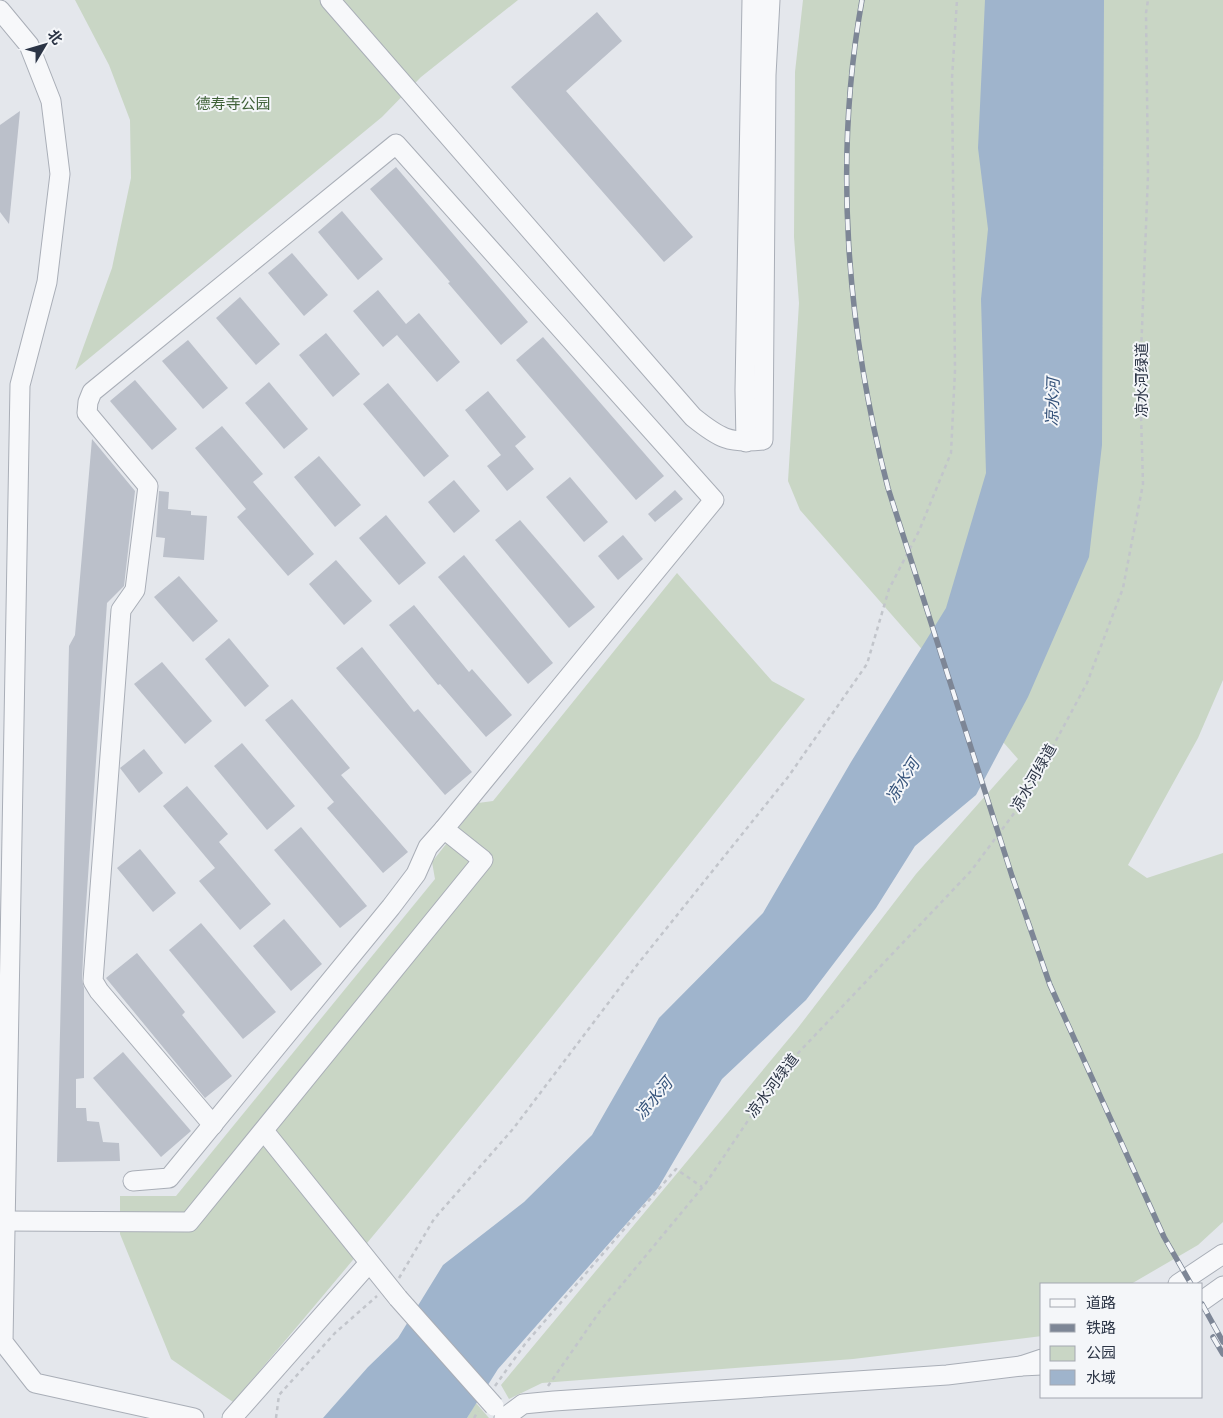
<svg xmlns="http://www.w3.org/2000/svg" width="1223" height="1418" font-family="'Source Sans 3','Noto Sans SC',sans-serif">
	<rect width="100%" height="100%" fill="#e4e7ec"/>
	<g fill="#c9d6c5">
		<path d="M75,0h443l-97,77 -39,40 -307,253 37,-102 19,-90 -1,-58 -21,-55z"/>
		<path d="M803,0h420v680l-25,58 -70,127 19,13 76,-25v369l-25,23 -67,39h-89v52l-189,23 -311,24 -33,16 -8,-14 296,-356 119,-155 102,-115 -218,-249 -12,-29 11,-178 -5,-66 1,-165z"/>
		<path d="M677,573l95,108 33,18c-188,237 -375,473 -572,703l-62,-43 -51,-125v-38h56l259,-317 -3,-17 46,-59 15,-2z"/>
		<path d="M476,1403l13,15h-22z"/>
	</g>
	<path fill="#9fb4cc" d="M985,0h119l-2,445 -13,112 -61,140 -52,98 -61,51 -39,62 -70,92 -84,79 -64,109 -160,181 -31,49h-144l45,-51 30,-29 45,-73 81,-63 68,-67 67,-117 104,-105 88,-151 95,-154 40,-135 -5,-174 7,-70 -10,-81z"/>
	<g fill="#bbc0ca">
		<path d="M597,12l25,29 -56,50 127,146 -29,25 -153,-175z"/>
		<path d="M20,111l-11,113 -9,-12v-87z"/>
		<path d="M396,167l132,155 -27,23 -53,-62 2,-1 -80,-93z"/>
		<path d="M342,211l41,48 -25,21 -40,-48z"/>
		<path d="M292,253l36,42 -24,21 -36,-43z"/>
		<path d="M378,290l28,34 13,-11 41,49 -23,20 -40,-47 -14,12 -30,-36z"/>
		<path d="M240,297l40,47 -24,21 -40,-47z"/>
		<path d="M326,333l34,41 -27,23 -34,-42z"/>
		<path d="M543,337l121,139 -28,24 -120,-140z"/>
		<path d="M188,340l40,48 -25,21 -41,-48z"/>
		<path d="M135,380l42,49 -25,21 -42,-49z"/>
		<path d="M269,382l39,47 -24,20 -39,-46z"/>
		<path d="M388,383l61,73 -25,21 -61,-73z"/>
		<path d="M488,391l38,46 -11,9 19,23 -27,22 -20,-25 14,-11 -36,-45z"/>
		<path d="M222,426l41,48 -10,8 61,72 -26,22 -51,-59 9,-8 -51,-61z"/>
		<path d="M92,439l43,52 -11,95 -17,17 -23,331 -2,46 2,8v90l-8,1v29h10l1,13 12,1 4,20 16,1 1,18 -63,1 12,-516 6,-11z"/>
		<path d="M319,456l42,49 -26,22 -41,-50z"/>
		<path d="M570,477l38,45 -24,20 -38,-45z"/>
		<path d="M454,480l26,31 -26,22 -26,-31z"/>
		<path d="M675,490l8,9 -28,23 -7,-8z"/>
		<path d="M159,491l10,1 -1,17 23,2v4l16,1 -3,44 -41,-3 2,-19 -9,-1z"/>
		<path d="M386,515l40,48 -27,22 -40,-47z"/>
		<path d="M520,520l75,87 -26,21 -74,-88z"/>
		<path d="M623,535l20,24 -25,21 -20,-24z"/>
		<path d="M464,555l89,108 -25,21 -90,-107z"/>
		<path d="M336,560l36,41 -28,24 -35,-41z"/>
		<path d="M179,576l39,45 -25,21 -39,-45z"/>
		<path d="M414,605l55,67 3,-3 40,46 -26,22 -46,-53 -2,1 -49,-60z"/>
		<path d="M229,638l40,48 -24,21 -40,-48z"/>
		<path d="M362,647l52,65 4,-3 54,63 -27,23 -109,-127z"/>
		<path d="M162,662l50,59 -27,23 -51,-60z"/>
		<path d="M292,699l58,69 -9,7 67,77 -25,21 -56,-65 7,-6 -69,-82z"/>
		<path d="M242,743l53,63 -28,24 -53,-64z"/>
		<path d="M144,749l19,24 -24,20 -19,-25z"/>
		<path d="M187,786l41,48 -9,8 52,62 -31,26 -41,-49 16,-13 -52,-62z"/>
		<path d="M301,827l66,79 -27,22 -66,-78z"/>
		<path d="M140,849l36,44 -23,19 -36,-44z"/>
		<path d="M284,919l38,45 -31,27 -38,-45z"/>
		<path d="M201,923l75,89 -33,27 -74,-89z"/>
		<path d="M137,953l48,59 -3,3 50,61 -27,22 -99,-120z"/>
		<path d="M123,1052l68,79 -30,26 -68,-79z"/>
	</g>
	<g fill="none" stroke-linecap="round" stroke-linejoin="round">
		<defs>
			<g id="minor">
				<path d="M330,0l363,417c26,21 36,27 70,23l3,-365 4,-75"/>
				<path d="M0,10l29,35 22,56 9,73 -13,108 -27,103 -17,957 32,41 159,35"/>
				<path d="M746,442l-1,-52 7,-390"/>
				<path d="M264,1131l134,167"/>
				<path d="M133,1181l36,-3 222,-271 25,-33 12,-27 16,-18"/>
				<path d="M5,1221l184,1 294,-362 -39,-31 270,-329 -318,-356 -304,248 -4,10 -1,11 61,73 -13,104 -14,20 -28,371 6,10 114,134"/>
				<path d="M1178,1284l45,-30"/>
				<path d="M1202,1301l21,-15"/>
				<path d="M1042,1359l-21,7 21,-1"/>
				<path d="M232,1418l137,-155"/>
				<path d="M504,1418l19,-14 31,-3 393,-26 74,-9"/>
			</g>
		</defs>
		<use href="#minor" stroke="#a9aeb7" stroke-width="21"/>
		<g stroke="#c2c5cb" stroke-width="2.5" stroke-dasharray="4 4" stroke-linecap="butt">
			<path d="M399,1278l35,-59 79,-90 124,-164 151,-188 79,-113 22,-75 30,-58 32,-78 4,-83 -3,-292 5,-78"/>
			<path d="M495,1386l30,-42 151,-175 26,18"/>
			<path d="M548,1386l52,-75 106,-128 76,-113 189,-199 53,-71 63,-117 36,-95 20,-104 -3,-105 8,-204 -2,-162 2,-13"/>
			<path d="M276,1418l3,-23 56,-62 42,-37"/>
			<path d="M474,1418l4,-7"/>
		</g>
		<use href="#minor" stroke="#f7f8fa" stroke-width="19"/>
		<defs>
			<g id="rail">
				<path d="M862,0c-29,161 -15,330 26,488l124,388 38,109 114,252 27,47"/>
				<path d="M1202,1304l21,38"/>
				<path d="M1213,1337l10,17"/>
			</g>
		</defs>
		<use href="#rail" stroke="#7d8696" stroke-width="5.5"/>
		<use href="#rail" stroke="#f4f6f9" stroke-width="4" stroke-dasharray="11" stroke-linecap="butt"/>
		<defs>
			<path id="minor-bridge" d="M398,1298l96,108"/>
		</defs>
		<use href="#minor-bridge" stroke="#a9aeb7" stroke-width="21" stroke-linecap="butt"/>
		<use href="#minor-bridge" stroke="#f7f8fa" stroke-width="19"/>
	</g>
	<g text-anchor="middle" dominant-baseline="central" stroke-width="4" stroke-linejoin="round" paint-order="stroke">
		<g font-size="15" fill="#3f6138" stroke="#f4f6f9">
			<text x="233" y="104">德寿寺公园</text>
		</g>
		<g font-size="15" fill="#2b3445" stroke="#f4f6f9">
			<text transform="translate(1142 380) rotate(-90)">凉水河绿道</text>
			<text transform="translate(1034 778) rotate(-60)">凉水河绿道</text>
			<text transform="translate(773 1086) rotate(-53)">凉水河绿道</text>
		</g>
		<g font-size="16" font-style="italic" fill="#34527a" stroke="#f4f6f9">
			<text transform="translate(1053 402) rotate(-88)">凉水河</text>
			<text transform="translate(903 781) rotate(-58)">凉水河</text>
			<text transform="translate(654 1099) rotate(-50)">凉水河</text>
		</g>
	</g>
	<rect x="1040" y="1283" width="162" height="115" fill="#f4f6f9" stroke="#a4a8b1"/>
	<rect x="1050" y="1299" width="25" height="8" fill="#f7f8fa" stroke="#a4a8b1"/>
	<text x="1086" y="1308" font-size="15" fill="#2b3445">道路</text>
	<rect x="1050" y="1324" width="25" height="8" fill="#7d8696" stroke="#a4a8b1"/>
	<text x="1086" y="1333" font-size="15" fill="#2b3445">铁路</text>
	<rect x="1050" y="1346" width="25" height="15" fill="#c9d6c5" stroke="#a4a8b1"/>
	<text x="1086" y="1358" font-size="15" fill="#2b3445">公园</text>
	<rect x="1050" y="1370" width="25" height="15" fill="#9fb4cc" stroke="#a4a8b1"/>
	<text x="1086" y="1383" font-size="15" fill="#2b3445">水域</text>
	<g transform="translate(45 45) rotate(52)" stroke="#f4f6f9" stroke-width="4" paint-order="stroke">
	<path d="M0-4L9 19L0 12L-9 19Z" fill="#2b3445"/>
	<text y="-8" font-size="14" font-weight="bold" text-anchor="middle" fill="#2b3445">北</text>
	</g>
</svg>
